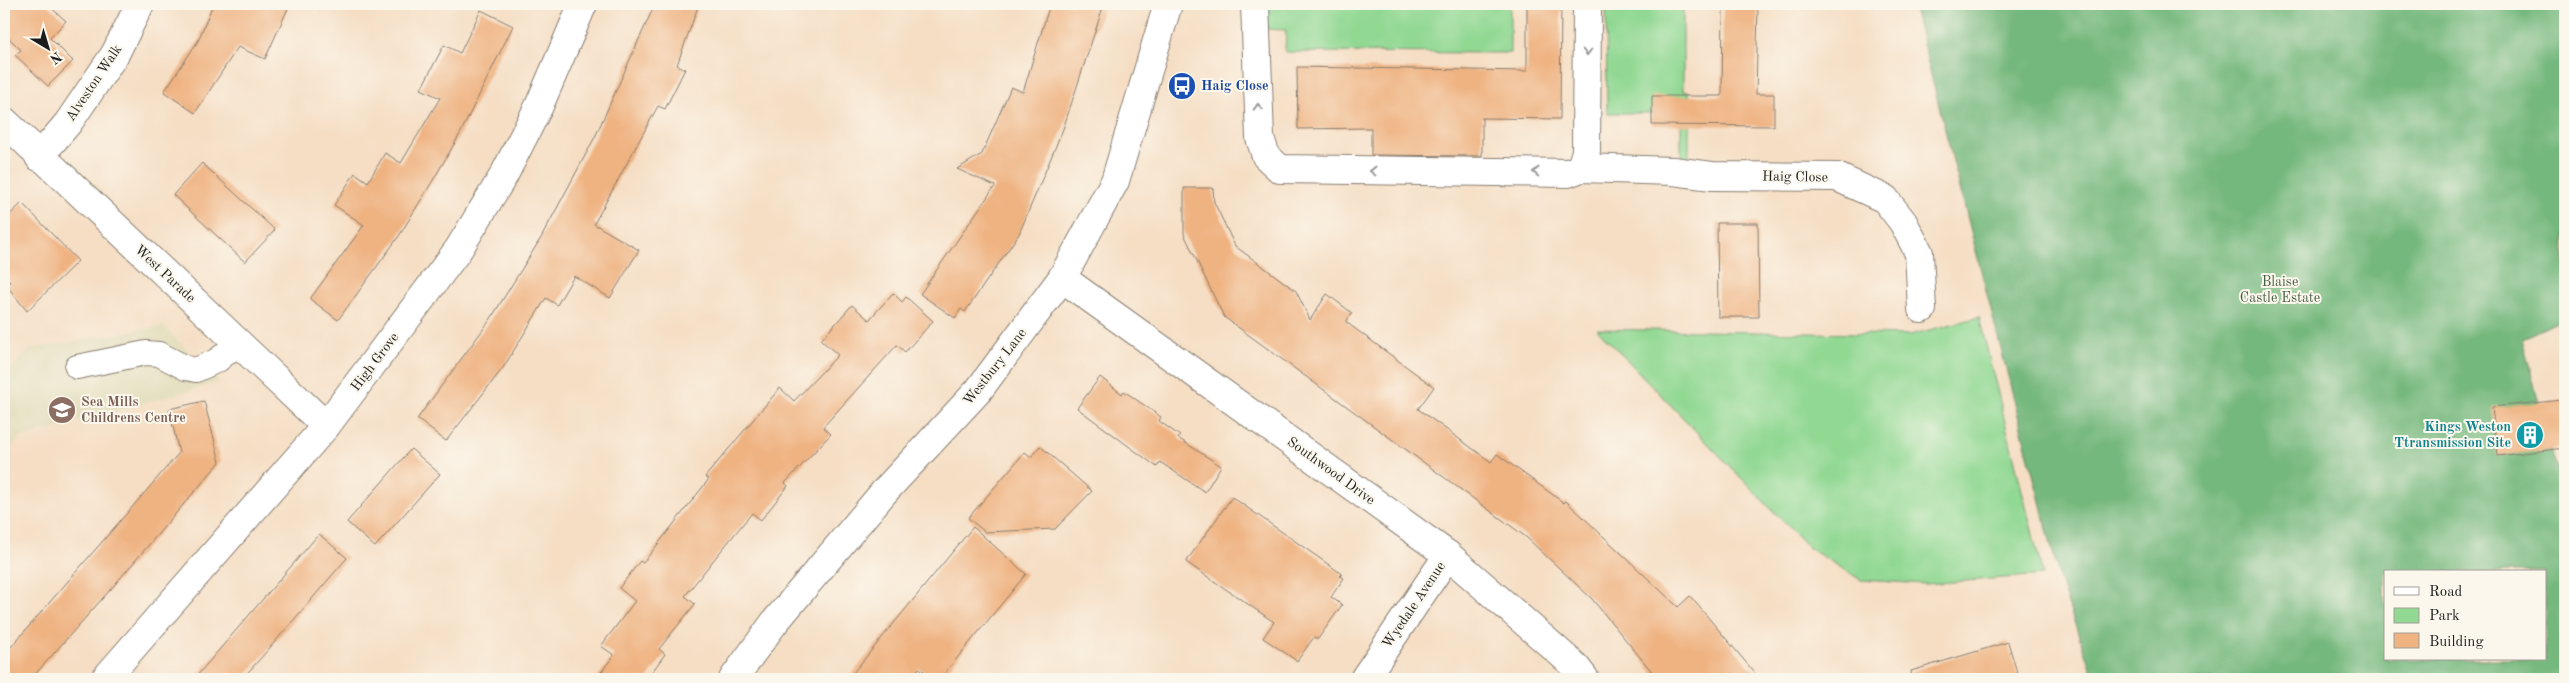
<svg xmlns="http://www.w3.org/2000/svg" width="2569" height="683" font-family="'Old Standard TT',serif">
	<rect width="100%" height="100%" fill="#fbf7ec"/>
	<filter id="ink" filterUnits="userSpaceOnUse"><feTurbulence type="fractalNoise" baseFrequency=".02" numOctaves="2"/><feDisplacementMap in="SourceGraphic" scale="10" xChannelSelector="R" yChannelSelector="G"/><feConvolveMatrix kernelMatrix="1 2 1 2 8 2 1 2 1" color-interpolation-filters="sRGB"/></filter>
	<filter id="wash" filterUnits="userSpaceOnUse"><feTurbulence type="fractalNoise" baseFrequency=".0096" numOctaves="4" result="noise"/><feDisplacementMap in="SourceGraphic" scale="20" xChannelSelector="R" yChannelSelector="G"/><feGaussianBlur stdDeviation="1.12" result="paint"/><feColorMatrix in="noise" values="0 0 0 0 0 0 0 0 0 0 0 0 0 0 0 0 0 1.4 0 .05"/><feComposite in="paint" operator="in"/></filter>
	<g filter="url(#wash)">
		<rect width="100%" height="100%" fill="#f5dec4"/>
		<path fill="#e2dcba" d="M163,326l57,56 -200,56 -16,18v-80l26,-27z"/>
		<g fill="#91d893" stroke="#567a58">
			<path d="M1267,4h243v49l-225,-1 1,-22 -19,-1z"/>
			<path d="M1606,4h77v87l6,1v74h-8v-53h-74z"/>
			<path d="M1979,317l64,258 -117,9 -65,-4 -52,-32 -212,-219 313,6z"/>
		</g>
		<path fill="#74b87d" stroke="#486a4c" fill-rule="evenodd" d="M1913,4h652v314l-43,21 43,162v178h-471l-33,-95zM2385,572h160v87h-160z"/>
		<g id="blocks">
			<g fill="#efb382">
				<path d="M4,4h43l19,17 -16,17 23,23 -25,25 -33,-31 6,-5 -17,-17z"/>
				<path d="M213,4h77l-25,55 -27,-12 -43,66 -31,-21 34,-51z"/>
				<path d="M655,4h44l-22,61 8,4 -20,40 -7,-3 -64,118 45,26 -29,48 -36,-22 -17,29 -11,-7 -43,70 -57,73 -29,-22 73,-99 51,-82 54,-101z"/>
				<path d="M1050,4h54l-41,125 -44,105 -54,78 -4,-3 -6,9 -35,-24 75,-108 -38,-17 25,-15 29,-67 12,5z"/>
				<path d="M1527,4h34l-1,115 -78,-1v38l-111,-1v-27l-73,1 -1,-62 230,4z"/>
				<path d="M1723,4h35l-2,90h18v32l-122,-1v-29h70z"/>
				<path d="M481,10l32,16 -53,108 -25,43 -36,59 -61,84 -28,-21 54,-74 -30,-20 21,-32 13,9 17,-29 16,10 39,-65 -19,-9 23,-44 16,8z"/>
				<path d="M202,163l73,67 -30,32 -72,-67z"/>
				<path d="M1184,188h29l1,14 21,44 61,45 14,29 17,-26 25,19 -6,9 88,65 -16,22 73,53 6,-8 67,49 2,-2 112,106 12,-11 70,83h-102l-66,-80 -66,-62 -302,-220 -40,-83z"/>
				<path d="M22,203l56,58 -51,50 -21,-26 4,-3 -6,-8v-54z"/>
				<path d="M1717,223h41l1,94h-41z"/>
				<path d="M893,293l9,9 4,-5 27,24 -28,31 -8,-7 -74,82 8,7 -46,49 3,3 -27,34 -9,-7 -36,44 -31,39 10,8 -36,45 6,5 -18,25h-51l18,-24 -13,-9 34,-45 -16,-13 21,-27 3,2 66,-84 -4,-2 75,-89 14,13 44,-46 -17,-15 31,-35 17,15z"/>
				<path d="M1100,377l22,17 2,-3 37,26 -2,4 21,15 -2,2 43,28 -16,26 -45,-30 -3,5 -80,-59z"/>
				<path d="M2563,400l2,48 -68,8 -5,-49z"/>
				<path d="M204,401l16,61 -110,128 -79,89h-27v-24l175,-202 -10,-44z"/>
				<path d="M1040,446l52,45 -37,38 -70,3 -17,-14 57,-66 6,5z"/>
				<path d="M411,449l29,25 -65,73 -28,-25z"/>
				<path d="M1232,497l110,77 -2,2 4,2 -13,19 11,8 -24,34 -4,-2 -17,24 -34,-23 11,-16 -88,-60z"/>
				<path d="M973,527l53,47 -86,105h-4l-17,-11 -8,11h-63z"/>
				<path d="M319,534l28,24 -80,93 -25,28h-48z"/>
				<path d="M2008,642l11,37h-107l-1,-8z"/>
			</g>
		</g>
	</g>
	<g filter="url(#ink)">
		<use href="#blocks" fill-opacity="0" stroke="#887d70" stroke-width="1"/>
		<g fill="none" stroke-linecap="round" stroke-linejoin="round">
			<defs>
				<path id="service" d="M77,367l69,-14 13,1 27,14 10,2 22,-10 20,-17"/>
				<g id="minor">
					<path d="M1255,4l5,134 6,18 14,13 288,4 13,-5 5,-17 1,-147"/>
					<path d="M4,121l322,305"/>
					<path d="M39,157l29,-34 47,-69 25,-50"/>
					<path d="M1581,168l92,3 39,5 125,1 48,22 18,23 16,31 3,56"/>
					<path d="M1062,278l386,277 127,111 10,13"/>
					<path d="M105,679l221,-253 132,-176 46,-75 35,-69 44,-102"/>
					<path d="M1364,679l84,-124"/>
				</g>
				<path id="tertiary" d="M733,679l41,-56 110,-131 94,-101 84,-113 53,-97 53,-177"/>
			</defs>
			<use href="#service" stroke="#887d70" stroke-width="26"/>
			<use href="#minor" stroke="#887d70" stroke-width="30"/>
			<use href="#tertiary" stroke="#887d70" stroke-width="30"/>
			<use href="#service" stroke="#fff" stroke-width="24"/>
			<use href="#minor" stroke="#fff" stroke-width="28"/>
			<use href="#tertiary" stroke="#fff" stroke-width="28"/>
		</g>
		<defs><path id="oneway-chevron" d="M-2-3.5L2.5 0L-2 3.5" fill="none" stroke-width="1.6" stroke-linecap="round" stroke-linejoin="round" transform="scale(1.25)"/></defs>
		<g stroke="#999">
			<use href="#oneway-chevron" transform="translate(1587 52) rotate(90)"/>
			<use href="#oneway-chevron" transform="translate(1258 107) rotate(-92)"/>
			<use href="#oneway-chevron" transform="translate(1373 171) rotate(-179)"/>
			<use href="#oneway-chevron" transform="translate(1536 172) rotate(-179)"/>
		</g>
	</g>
	<defs>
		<symbol id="bus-disc" viewBox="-11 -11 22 22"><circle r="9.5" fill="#1a4fb4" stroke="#fbf7ec"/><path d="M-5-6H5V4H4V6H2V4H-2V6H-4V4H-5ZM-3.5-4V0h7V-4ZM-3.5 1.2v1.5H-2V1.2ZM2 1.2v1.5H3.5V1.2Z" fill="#fff"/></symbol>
		<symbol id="school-disc" viewBox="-11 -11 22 22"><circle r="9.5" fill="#8d6e63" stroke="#fbf7ec"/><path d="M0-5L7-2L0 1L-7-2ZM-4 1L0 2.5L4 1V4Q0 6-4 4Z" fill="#fff"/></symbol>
		<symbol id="building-disc" viewBox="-11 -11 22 22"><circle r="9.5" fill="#0f9aa8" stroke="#fbf7ec"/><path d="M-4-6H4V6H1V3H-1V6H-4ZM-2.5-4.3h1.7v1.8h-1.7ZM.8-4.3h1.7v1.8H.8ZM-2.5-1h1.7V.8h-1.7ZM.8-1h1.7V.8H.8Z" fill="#fff"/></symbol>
	</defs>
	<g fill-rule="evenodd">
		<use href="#bus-disc" x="1166" y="70" width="32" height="32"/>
		<use href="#school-disc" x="46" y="394" width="32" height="32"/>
		<use href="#building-disc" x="2514" y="419" width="32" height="32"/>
	</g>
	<g text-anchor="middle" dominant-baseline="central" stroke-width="4" stroke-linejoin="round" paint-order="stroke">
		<g font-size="14" fill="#1c1c1c" stroke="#fbf7ec">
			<text transform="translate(94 83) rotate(-56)">Alveston Walk</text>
			<text transform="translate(1795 177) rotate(1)">Haig Close</text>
			<text transform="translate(165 274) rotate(43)">West Parade</text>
			<text transform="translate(375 362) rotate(-53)">High Grove</text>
			<text transform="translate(995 367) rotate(-52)">Westbury Lane</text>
			<text transform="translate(1331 471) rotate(36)">Southwood Drive</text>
			<text transform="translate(1414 605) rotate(-56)">Wyedale Avenue</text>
		</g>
		<g font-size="14" font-weight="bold" fill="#164399" stroke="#fbf7ec" text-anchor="start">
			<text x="1201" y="86">Haig Close</text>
		</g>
		<g font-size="14" fill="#455e46" stroke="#fbf7ec">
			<text x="2280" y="282">Blaise<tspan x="2280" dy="16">Castle Estate</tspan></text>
		</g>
		<g font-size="14" font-weight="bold" fill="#785e54" stroke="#fbf7ec" text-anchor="start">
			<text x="81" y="402">Sea Mills<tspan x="81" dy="16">Childrens Centre</tspan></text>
		</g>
		<g font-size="14" font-weight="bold" fill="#0d838f" stroke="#fbf7ec" text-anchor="end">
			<text x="2511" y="427">Kings Weston<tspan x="2511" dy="16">Ttransmission Site</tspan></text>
		</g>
	</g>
	<rect width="2569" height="683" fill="none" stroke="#fbf7ec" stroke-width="20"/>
	<rect x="2384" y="570" width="162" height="90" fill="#fbf7ec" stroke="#a29f99"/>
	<rect x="2394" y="587" width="25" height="8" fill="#ffffff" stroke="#a29f99"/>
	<text x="2429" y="596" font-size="15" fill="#1c1c1c">Road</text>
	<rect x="2394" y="608" width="25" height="15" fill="#91d893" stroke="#a29f99"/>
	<text x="2429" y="620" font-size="15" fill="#1c1c1c">Park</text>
	<rect x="2394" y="633" width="25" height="15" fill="#efb382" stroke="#a29f99"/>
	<text x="2429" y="646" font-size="15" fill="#1c1c1c">Building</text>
	<g transform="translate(48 48) rotate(142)" stroke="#fbf7ec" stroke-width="4" paint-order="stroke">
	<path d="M0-4L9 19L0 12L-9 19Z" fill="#1c1c1c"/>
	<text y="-8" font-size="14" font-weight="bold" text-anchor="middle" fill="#1c1c1c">N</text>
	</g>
</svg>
